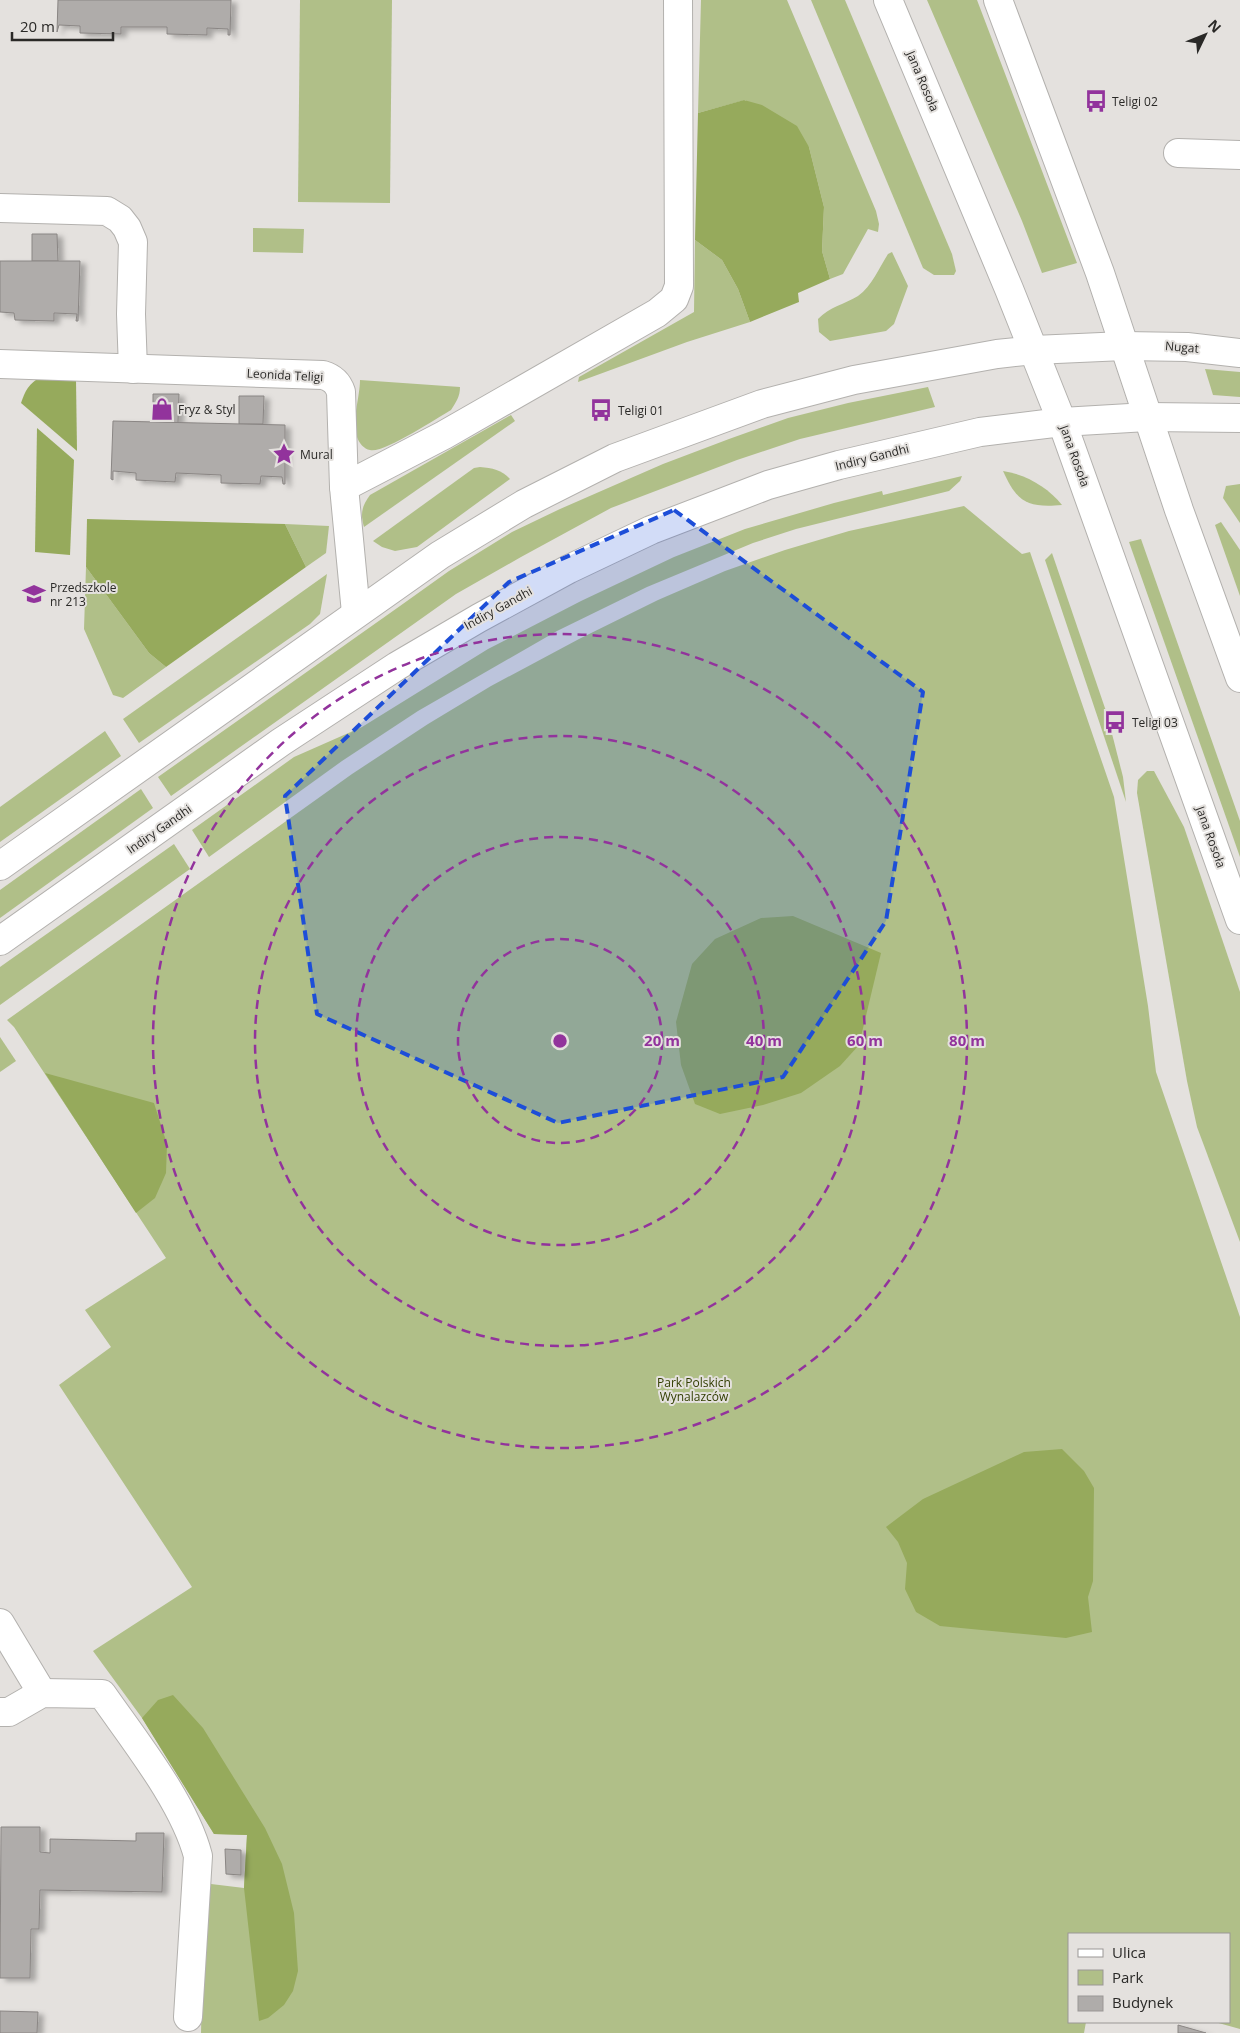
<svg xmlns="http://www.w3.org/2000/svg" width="1240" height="2033" font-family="'Open Sans',sans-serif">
	<defs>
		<filter id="shadow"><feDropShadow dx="5.5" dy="3" stdDeviation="2.5" flood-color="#0004"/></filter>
	</defs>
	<rect width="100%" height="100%" fill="#e4e1de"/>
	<g fill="#b0bf88">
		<path d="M300,0h92l-2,203 -92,-1z"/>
		<path d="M701,0h86l89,211 3,13 -1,8 -10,-3 -25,45 -13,5 -8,-28 2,-44 -15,-60 -64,-47 -47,13z"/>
		<path d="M811,0h34l107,254 4,17 -2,4h-20l-11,-7z"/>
		<path d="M927,0h50l100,263 -35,10 -20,-52z"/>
		<path d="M253,228l51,1 -1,24 -50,-1z"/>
		<path d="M695,240l27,20 16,29 12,33 -63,20 -109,40 1,-5 115,-65z"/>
		<path d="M892,252l16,34 -14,38 -8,7 -56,10 -11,-9 -1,-13c11,-12 27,-15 40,-23 14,-10 21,-28 30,-42z"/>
		<path d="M1205,369l35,3v25l-27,-2z"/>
		<path d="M360,380l100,7c0,10 -4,15 -9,23 -14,8 -68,44 -81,40 -6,-1 -11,-7 -13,-13 -6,-14 3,-40 3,-57z"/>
		<path d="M928,387l7,20 -135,32 -63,21 -126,48 -90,49 -65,37 -285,202 -13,-19 242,-171 49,-35 63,-39 48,-23 103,-45 66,-25 59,-21 60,-15z"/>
		<path d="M511,415l4,6 -151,106c-4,-14 -2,-21 6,-32z"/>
		<path d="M480,467c12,1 22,3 30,12l-93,68 -22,4 -13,-4 -9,-6 101,-73z"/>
		<path d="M1003,471c22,3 45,16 59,34 -35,3 -45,-3 -59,-34z"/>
		<path d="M962,476l-2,5 -11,10 -153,38 -43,14 -106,44 -90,44 -139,80 -76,50 -133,96 -17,-27 102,-73 68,-30 126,-78 93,-48 93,-44 71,-28 89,-26 48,-12 1,4z"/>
		<path d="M1240,484v39l-17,-25 3,-12z"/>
		<path d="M964,506l58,48 8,-2 84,245 34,209 8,66 84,245v712l-25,-7h14v-88h-160v88h17l-2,11h-883l3,-139 7,-10 33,4 3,-53 -33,-1 -72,-116 -49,-67 99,-64 -133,-202 52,-38 -26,-37 81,-52 -152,-231 -7,-7 345,-246 76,-50 63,-38 88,-47 79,-39 67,-29 60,-21 64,-19z"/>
		<path d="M1221,522l19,28v46l-25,-71z"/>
		<path d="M285,524l44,2 -3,27 -20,14z"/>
		<path d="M1141,539l99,282v36l-111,-315z"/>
		<path d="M1052,553l55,161 16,63 3,25 -81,-242z"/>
		<path d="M86,567l63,86 17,14 -43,31 -10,-3 -29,-66z"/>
		<path d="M327,574l-7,40 -10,10 -171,119 -16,-24z"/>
		<path d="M105,731l16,25 -121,86v-35z"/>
		<path d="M1147,771h7l30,56 56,165v250l-43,-115 -10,-46 -50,-288 1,-13z"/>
		<path d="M141,789l12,19 -153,110v-28z"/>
		<path d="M174,844l16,25 -190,136v-38z"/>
		<path d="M0,1037l16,24 -16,11z"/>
	</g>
	<g fill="#96aa5c">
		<path d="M744,100l18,5 35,21 12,21 15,60 -2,44 8,28 -32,14 1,9 -49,20 -12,-33 -16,-29 -27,-20 3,-127z"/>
		<path d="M41,377l35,3 1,71 -56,-48c4,-12 8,-20 20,-26z"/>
		<path d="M37,428l37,32 -4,95 -35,-3z"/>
		<path d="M87,519l198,5 21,43 -140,100 -17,-14 -63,-86z"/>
		<path d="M793,916l88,37 -22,92 -19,21 -39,27 -38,12 -43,9 -25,-10 -14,-39 -5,-43 16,-58 23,-25 46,-21z"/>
		<path d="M45,1073l109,30 13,41 -1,29 -11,25 -19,15z"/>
		<path d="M1062,1449l22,22 10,17 -1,93 -5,16 4,35 -26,6 -126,-12 -24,-14 -11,-23 2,-26 -9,-21 -12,-15 37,-28 101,-47z"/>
		<path d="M173,1695l30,33 62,100 17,36 12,49 4,58 -5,20 -9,14 -16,13 -9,3 -15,-133 3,-53 -33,-1 -72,-116 16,-18z"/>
	</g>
	<g fill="#afacaa" stroke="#8a8684" filter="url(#shadow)">
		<path d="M58,0h173l-1,35h-2v-6l-21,-1v7l-40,-1v-7h-46v7l-41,-1v-7l-21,-1 -2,7z"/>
		<path d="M32,234h25l1,27h-26z"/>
		<path d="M0,261h80l-2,60h-2l1,-7 -23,-1v8l-39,-1 -1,-7 -14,-1z"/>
		<path d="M153,394h26l-1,29 -25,-1z"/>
		<path d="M239,396h25l-1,28h-24z"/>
		<path d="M113,421l172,4v59h-2l-1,-7 -21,-1 -1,8 -39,-1v-8l-45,-2 -1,9 -39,-2v-7l-23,-2v9l-2,-1z"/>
		<path d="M1,1827h39v25l10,1v-14l86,2v-8h28l-2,59 -122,-2 -1,39h-8l-1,49h-30z"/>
		<path d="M225,1849l16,1v25l-15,-1z"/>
		<path d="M0,2011l38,1 -1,21h-37z"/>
		<path d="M1178,2025l28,8h-28z"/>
	</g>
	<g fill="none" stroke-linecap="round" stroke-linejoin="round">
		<defs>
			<g id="minor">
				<path d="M1178,153l62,2"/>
				<path d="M0,208l107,3 13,8 7,9 6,14 -2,72 2,55"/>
				<path d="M1124,346l63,1 53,6"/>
				<path d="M0,364l323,11c10,3 15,8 18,17l3,95 12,126"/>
				<path d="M1147,417l93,1"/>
				<path d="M344,487l100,-52 213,-122 17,-14 5,-13 -1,-286"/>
				<path d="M0,866l440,-311 84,-51 91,-46 147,-54 92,-24 143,-26 37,-4"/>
				<path d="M0,941l281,-199 116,-76 82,-48 90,-49 82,-39 117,-45 71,-20 141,-33 82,-10"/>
				<path d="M0,1623l42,70"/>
				<path d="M0,1712h9l33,-19 60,1c32,46 82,108 96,162l-10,161"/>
			</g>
			<g id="major">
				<path d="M888,0l121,289 53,133 178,498"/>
				<path d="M998,0l102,273 79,237 61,168"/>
				<path d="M1034,350l90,-4"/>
				<path d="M1062,422l85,-5"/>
			</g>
		</defs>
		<use href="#minor" stroke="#b3b1ae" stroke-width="30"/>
		<use href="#major" stroke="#b3b1ae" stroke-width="30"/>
		<use href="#minor" stroke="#fff" stroke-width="28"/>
		<use href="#major" stroke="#fff" stroke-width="28"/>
	</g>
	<path fill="#1d4ed8" fill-opacity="0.2" stroke="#1d4ed8" stroke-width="4" stroke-dasharray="10 6" stroke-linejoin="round" d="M674,510l249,182 -37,229 -103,156 -225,46 -241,-109 -32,-218 224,-214z"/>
	<g fill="none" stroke="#92339c" stroke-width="2.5" stroke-dasharray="9 6">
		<circle cx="560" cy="1041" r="102"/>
		<circle cx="560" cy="1041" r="204"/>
		<circle cx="560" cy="1041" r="305"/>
		<circle cx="560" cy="1041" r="407"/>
	</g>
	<defs>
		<symbol id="bus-bare" viewBox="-9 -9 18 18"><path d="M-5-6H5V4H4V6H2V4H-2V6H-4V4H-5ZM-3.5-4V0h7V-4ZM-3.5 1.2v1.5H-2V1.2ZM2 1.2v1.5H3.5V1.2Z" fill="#92339c" stroke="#e4e1de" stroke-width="2.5" paint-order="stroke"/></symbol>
		<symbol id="shop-bare" viewBox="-9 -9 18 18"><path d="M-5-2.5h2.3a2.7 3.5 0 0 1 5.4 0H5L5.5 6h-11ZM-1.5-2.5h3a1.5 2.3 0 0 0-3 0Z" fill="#92339c" stroke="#e4e1de" stroke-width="2.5" paint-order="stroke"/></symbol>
		<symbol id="sight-bare" viewBox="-9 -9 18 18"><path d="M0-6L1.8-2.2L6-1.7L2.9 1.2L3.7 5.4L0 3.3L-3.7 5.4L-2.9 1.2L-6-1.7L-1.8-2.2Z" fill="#92339c" stroke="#e4e1de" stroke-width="2.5" paint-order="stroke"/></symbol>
		<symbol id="school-bare" viewBox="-9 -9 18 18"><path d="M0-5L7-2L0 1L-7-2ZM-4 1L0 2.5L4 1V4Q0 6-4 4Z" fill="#92339c" stroke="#e4e1de" stroke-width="2.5" paint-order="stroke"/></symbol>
	</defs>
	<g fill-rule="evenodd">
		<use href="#bus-bare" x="1080" y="85" width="32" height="32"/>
		<use href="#shop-bare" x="146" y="393" width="32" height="32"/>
		<use href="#bus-bare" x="585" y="394" width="32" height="32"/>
		<use href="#sight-bare" x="268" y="438" width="32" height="32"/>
		<use href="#school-bare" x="18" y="578" width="32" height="32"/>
		<use href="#bus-bare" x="1099" y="706" width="32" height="32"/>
	</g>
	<g text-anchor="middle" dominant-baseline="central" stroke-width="4" stroke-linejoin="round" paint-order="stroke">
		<g font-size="12" fill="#2a2927" stroke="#e4e1de">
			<text transform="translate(923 81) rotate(67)">Jana Rosoła</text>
			<text transform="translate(1182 347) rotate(5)">Nugat</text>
			<text transform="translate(285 375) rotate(3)">Leonida Teligi</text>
			<text transform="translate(1075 456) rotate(70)">Jana Rosoła</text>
			<text transform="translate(872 457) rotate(-14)">Indiry Gandhi</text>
			<text transform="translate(498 608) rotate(-29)">Indiry Gandhi</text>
			<text transform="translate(159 829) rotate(-35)">Indiry Gandhi</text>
			<text transform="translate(1211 837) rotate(70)">Jana Rosoła</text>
		</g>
		<g font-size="12" fill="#2a2927" stroke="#e4e1de" text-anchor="start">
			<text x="1112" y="101">Teligi 02</text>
			<text x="178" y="409">Fryz &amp; Styl</text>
			<text x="618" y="410">Teligi 01</text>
			<text x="300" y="454">Mural</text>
			<text x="50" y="587">Przedszkole<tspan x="50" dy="14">nr 213</tspan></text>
			<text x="1132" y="722">Teligi 03</text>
		</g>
		<g font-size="12" fill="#323e00" stroke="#e4e1de">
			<text x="694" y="1382">Park Polskich<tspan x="694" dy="14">Wynalazców</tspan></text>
		</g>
	</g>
	<circle cx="560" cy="1041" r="8" fill="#92339c" stroke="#e4e1de" stroke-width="2.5"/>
	<g font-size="15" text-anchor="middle" font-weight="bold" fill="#92339c" stroke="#e4e1de" stroke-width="4" stroke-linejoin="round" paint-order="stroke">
		<text x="662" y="1046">20 m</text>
		<text x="764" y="1046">40 m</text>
		<text x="865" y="1046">60 m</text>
		<text x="967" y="1046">80 m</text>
	</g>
	<rect x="1068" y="1933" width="162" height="90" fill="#e4e1de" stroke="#9a9795"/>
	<rect x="1078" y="1949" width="25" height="8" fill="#ffffff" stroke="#9a9795"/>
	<text x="1112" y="1958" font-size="15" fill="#2a2927">Ulica</text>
	<rect x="1078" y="1970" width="25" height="15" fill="#b0bf88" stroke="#9a9795"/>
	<text x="1112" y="1983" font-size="15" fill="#2a2927">Park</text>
	<rect x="1078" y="1996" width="25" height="15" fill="#afacaa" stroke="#9a9795"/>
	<text x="1112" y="2008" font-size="15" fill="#2a2927">Budynek</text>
	<g transform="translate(1205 35) rotate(47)" stroke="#e4e1de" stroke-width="4" paint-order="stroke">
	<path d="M0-4L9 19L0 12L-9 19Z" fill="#2a2927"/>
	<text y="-8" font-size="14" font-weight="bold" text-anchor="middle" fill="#2a2927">N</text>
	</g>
	<path d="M12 32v8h101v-8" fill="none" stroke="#2a2927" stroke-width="2.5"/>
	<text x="20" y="32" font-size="15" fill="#2a2927" stroke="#e4e1de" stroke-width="4" paint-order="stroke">20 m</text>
</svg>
